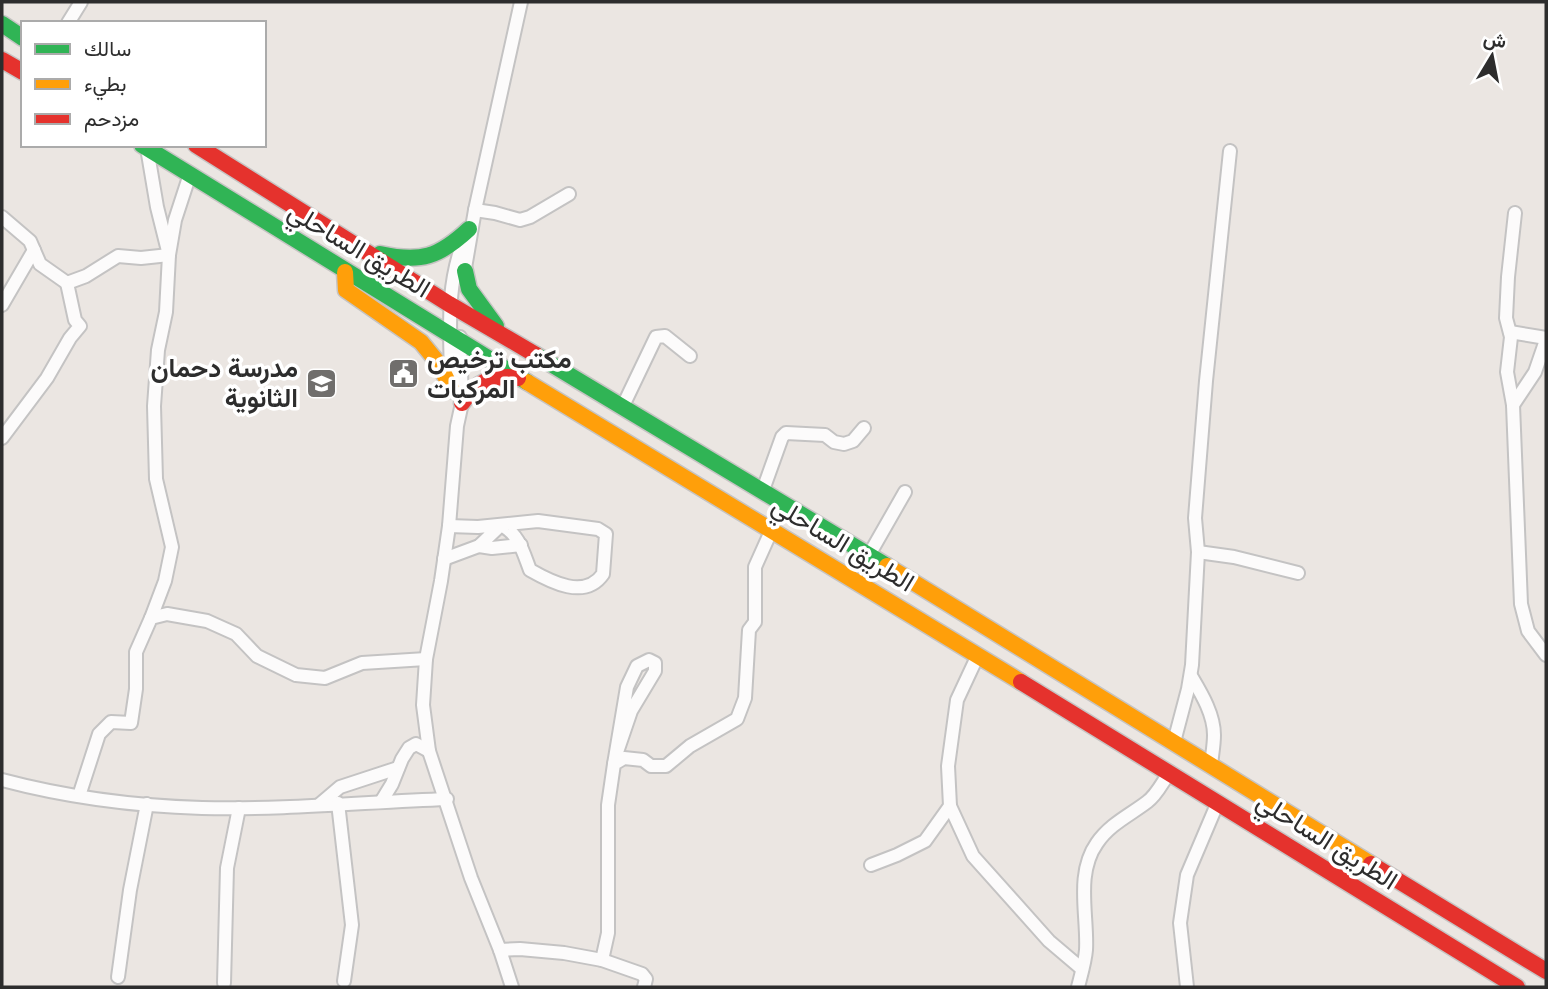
<svg xmlns="http://www.w3.org/2000/svg" width="1548" height="989" font-family="Karla,Vazirmatn,sans-serif">
	<rect width="100%" height="100%" fill="#ebe6e2"/>
	<g fill="none" stroke-linecap="round" stroke-linejoin="round">
		<defs>
			<g id="street">
				<path d="M68,23l13,-21"/>
				<path d="M475,210l20,3 25,7 10,-3 39,-23"/>
				<path d="M1515,213l-7,64 -2,41 5,19 -4,35 6,33 8,199 7,27 18,24"/>
				<path d="M2,217l28,24 10,23 27,19"/>
				<path d="M464,274l11,-64 46,-208"/>
				<path d="M2,305l32,-55"/>
				<path d="M1510,332l36,6"/>
				<path d="M460,337l2,66 -5,23 -8,100 -8,55 -15,78 -3,46 6,46 42,127 29,72 12,37"/>
				<path d="M451,377c-1,-51 -5,-92 14,-140"/>
				<path d="M1513,405l22,-33 11,-32"/>
				<path d="M622,408l34,-71 9,-1 25,20"/>
				<path d="M2,438l45,-60 23,-40 10,-12 -5,-6 -8,-37 19,-7 32,-20 23,2 28,-3 -12,-48 -10,-59"/>
				<path d="M763,490l19,-53 4,-4 39,2 9,7 10,2 9,-3 11,-13"/>
				<path d="M479,546l13,2 29,-3"/>
				<path d="M1198,552l36,5 64,16"/>
				<path d="M869,555l36,-63"/>
				<path d="M444,559l35,-13 22,-21c18,9 22,27 29,45 21,12 55,30 73,4l3,-40 -8,-5 -60,-8 -60,6 -29,-1"/>
				<path d="M151,618l14,-37 7,-34 -16,-68 -2,-73 4,-56 8,-38 3,-57 6,-35 15,-46"/>
				<path d="M1191,676c10,17 23,38 23,59 0,10 -2,20 -3,30"/>
				<path d="M1174,742l14,-53 4,-24 6,-113 -3,-34 11,-137 24,-230"/>
				<path d="M614,764l13,-77 10,-21 12,-6 6,3v8l-24,40 -14,41"/>
				<path d="M2,780c64,17 133,26 200,28 81,2 163,-6 245,-9"/>
				<path d="M79,796l20,-62 12,-12 20,1 5,-34v-37l15,-34 16,-4 40,7 29,13 21,22 39,19 29,3 37,-15 64,-4"/>
				<path d="M381,802l11,-18 10,-25 7,-11 7,-4 13,7"/>
				<path d="M338,803l14,122 -8,56"/>
				<path d="M320,804l20,-17 58,-19"/>
				<path d="M950,806l23,50 76,85 33,28"/>
				<path d="M871,865l26,-10 28,-14 25,-35 -2,-40 9,-66 21,-45"/>
				<path d="M500,950l20,-1 44,4 38,7 40,14 4,5 -2,8"/>
				<path d="M602,960l6,-27v-128l6,-41 10,-6 19,2 8,6h15l24,-20 47,-27 8,-21 4,-68 6,-8v-55l17,-38"/>
				<path d="M118,977l12,-87 17,-86"/>
				<path d="M224,983l3,-115 12,-60"/>
				<path d="M1078,987c3,-12 7,-25 8,-37 2,-34 -11,-76 11,-107 13,-19 33,-28 50,-41 10,-7 16,-21 23,-30"/>
				<path d="M1187,987l-7,-64 7,-48 31,-73"/>
			</g>
			<g id="fast">
				<path d="M2,24l21,14"/>
				<path d="M142,145l385,237"/>
				<path d="M380,254c41,9 59,3 89,-25"/>
				<path d="M465,271l4,18 27,37"/>
				<path d="M536,355l351,211"/>
			</g>
			<g id="slow">
				<path d="M345,272l1,18 75,52 18,22 13,26"/>
				<path d="M527,382l494,300"/>
				<path d="M887,566l484,298"/>
			</g>
			<g id="jam">
				<path d="M2,60l21,12"/>
				<path d="M196,145l253,159 87,51"/>
				<path d="M462,403c14,-21 31,-29 56,-25"/>
				<path d="M1021,682l496,305"/>
				<path d="M1371,864l175,107"/>
			</g>
		</defs>
		<use href="#street" stroke="#c4c3c3" stroke-width="16"/>
		<use href="#fast" stroke="#c6c4c3" stroke-width="19"/>
		<use href="#slow" stroke="#c6c4c3" stroke-width="19"/>
		<use href="#jam" stroke="#c6c4c3" stroke-width="19"/>
		<use href="#street" stroke="#fcfbfb" stroke-width="12"/>
		<use href="#fast" stroke="#30b455" stroke-width="16"/>
		<use href="#slow" stroke="#ff9f0a" stroke-width="16"/>
		<use href="#jam" stroke="#e5322d" stroke-width="16"/>
	</g>
	<defs>
		<symbol id="civic-square" viewBox="-11 -11 22 22"><rect x="-9" y="-9" width="18" height="18" rx="4" fill="#706e6c" stroke="#fff"/><path d="M-.6-6.5H3V-4.5H.6V-3L4-1V1h2V6H-6V1h2V-1L-.6-3ZM-1.2 2.5V6h2.4V2.5Z" fill="#fff"/></symbol>
		<symbol id="school-square" viewBox="-11 -11 22 22"><rect x="-9" y="-9" width="18" height="18" rx="4" fill="#706e6c" stroke="#fff"/><path d="M0-5L7-2L0 1L-7-2ZM-4 1L0 2.5L4 1V4Q0 6-4 4Z" fill="#fff"/></symbol>
	</defs>
	<g fill-rule="evenodd">
		<use href="#civic-square" x="386" y="356" width="35" height="35"/>
		<use href="#school-square" x="304" y="366" width="35" height="35"/>
	</g>
	<g text-anchor="middle" dominant-baseline="central" stroke-width="7" stroke-linejoin="round" paint-order="stroke">
		<g font-size="26" fill="#2d2d2d" stroke="#fff">
			<text transform="translate(359 250) rotate(31)">الطريق الساحلي</text>
			<text transform="translate(843 544) rotate(31)">الطريق الساحلي</text>
			<text transform="translate(1327 841) rotate(32)">الطريق الساحلي</text>
		</g>
		<g font-size="26" font-weight="bold" fill="#2d2d2d" stroke="#fff" text-anchor="start">
			<text x="427" y="359">مكتب ترخيص<tspan x="427" dy="30">المركبات</tspan></text>
			<text x="298" y="368" text-anchor="end">مدرسة دحمان<tspan x="298" dy="30">الثانوية</tspan></text>
		</g>
	</g>
	<rect width="1548" height="989" fill="none" stroke="#2d2d2d" stroke-width="7"/>
	<rect x="21" y="21" width="245" height="126" fill="#ffffff" stroke="#ababab" stroke-width="2"/>
	<rect x="35" y="44" width="35" height="10" fill="#30b455" stroke="#ababab" stroke-width="2"/>
	<text x="84" y="56" font-size="21" fill="#2d2d2d">سالك</text>
	<rect x="35" y="79" width="35" height="10" fill="#ff9f0a" stroke="#ababab" stroke-width="2"/>
	<text x="84" y="91" font-size="21" fill="#2d2d2d">بطيء</text>
	<rect x="35" y="114" width="35" height="10" fill="#e5322d" stroke="#ababab" stroke-width="2"/>
	<text x="84" y="126" font-size="21" fill="#2d2d2d">مزدحم</text>
	<g transform="translate(1492 56) rotate(10)" stroke="#ffffff" stroke-width="5" paint-order="stroke">
	<path d="M0-5L12 26L0 18L-12 26Z" fill="#2d2d2d"/>
	<text y="-10" font-size="19" font-weight="bold" text-anchor="middle" fill="#2d2d2d">ش</text>
	</g>
</svg>
